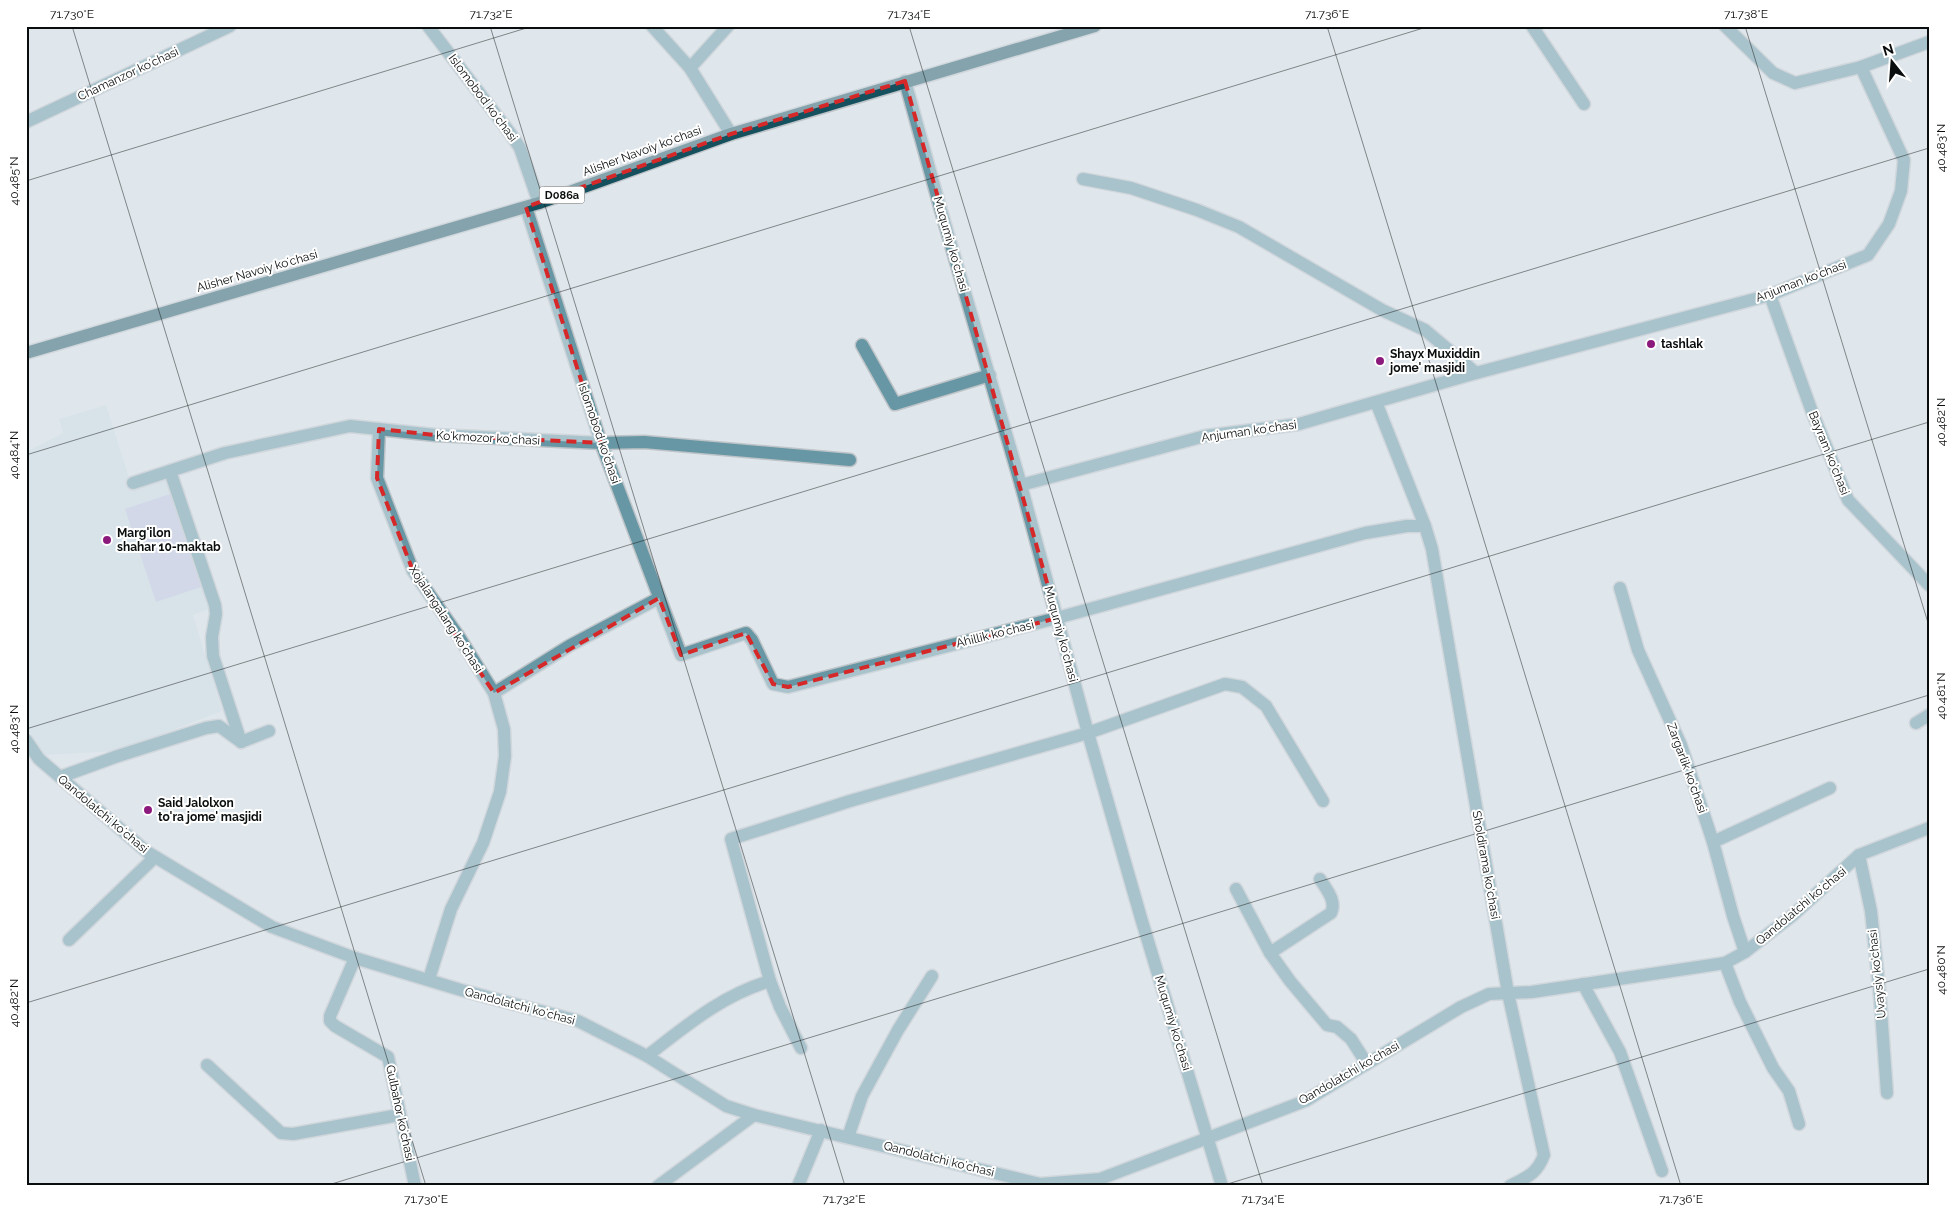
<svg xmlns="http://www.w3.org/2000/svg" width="1955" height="1212" font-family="Raleway,sans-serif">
	<rect width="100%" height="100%" fill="#e0e7ec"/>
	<path fill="#cddce5" d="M106,405l27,85 35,-11 44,129 -19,7 29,96 -103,40 -74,4 -19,-29v-274l37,-19 -4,-14z"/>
	<path fill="#c0c6e3" d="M173,493l31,93 -48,16 -31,-93z"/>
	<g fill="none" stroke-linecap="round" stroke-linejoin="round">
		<defs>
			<g id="minor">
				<path d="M428,26l82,107 10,15 19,55"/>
				<path d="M652,26l38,42 41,66"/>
				<path d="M1532,26l52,78"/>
				<path d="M1725,26l48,47 22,10 66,-16 68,-25"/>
				<path d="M690,68l38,-42"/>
				<path d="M905,81l35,126 81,278 67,248 53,185 81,268"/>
				<path d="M26,122l204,-96"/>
				<path d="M1083,179l48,9 66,22 42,17 143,83 43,20 51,43"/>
				<path d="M526,207l75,236 80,212 65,-22 6,7 21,44 15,3 269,-69 308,-85 42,-7h18"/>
				<path d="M1770,295l41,114 37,91 81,85"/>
				<path d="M862,345l33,59 95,-29"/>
				<path d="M1376,402l49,124 7,23 76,444 36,162c-7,19 -17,22 -34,31"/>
				<path d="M379,429l-2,49 36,93 46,66 35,56 10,36 1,27 -5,36 -17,51 -32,66 -22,70"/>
				<path d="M170,471l45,134 1,9 -4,23 1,19 28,86"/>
				<path d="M133,483l92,-30 125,-27 85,9 166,8 43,-1 206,18"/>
				<path d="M1021,485l184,-49 94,-12 177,-51 294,-78 98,-40 21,-31 12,-33 3,-31 -43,-93"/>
				<path d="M1620,588l18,62 43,95 32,97 20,74 12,36"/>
				<path d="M494,693l75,-47 90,-48"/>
				<path d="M1916,723l13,-8"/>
				<path d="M26,740l13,19 108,93 125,75 83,31 106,32 117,31 69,35 79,50 28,9 286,69 60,-5 205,-78 156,-94 28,-13 43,-2 193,-29 20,-11 48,-37 66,-60 70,-27"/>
				<path d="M60,777l58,-21 88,-28 13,-2 22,16 28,-11"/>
				<path d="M1713,842l117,-54"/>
				<path d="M1859,855l12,56 9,86 7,96"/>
				<path d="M1320,879c6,10 17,22 11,34l-61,40 20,28 37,44 10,2 14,12 16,25"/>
				<path d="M1236,889l34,64"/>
				<path d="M69,940l86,-83"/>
				<path d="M355,958l-25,58v5l5,5 53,31 27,129"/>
				<path d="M1725,963l15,39 33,66 16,23 10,33"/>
				<path d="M770,981l10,26 21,41"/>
				<path d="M1583,984l37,68 42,119"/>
				<path d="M647,1056c39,-30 75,-61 123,-75l-39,-142 119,-38 238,-68 137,-49 17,3 24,19 57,95"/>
				<path d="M207,1065l74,68 12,1 106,-19"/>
				<path d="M848,1137l14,-41 36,-66 34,-54"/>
				<path d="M658,1186l96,-71"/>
				<path d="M798,1186l23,-56"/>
			</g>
			<path id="major" d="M26,353l513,-150 192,-69 364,-108"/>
		</defs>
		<use href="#minor" stroke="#bec4c8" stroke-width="15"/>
		<use href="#major" stroke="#bec4c8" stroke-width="15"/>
		<use href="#minor" stroke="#6797a4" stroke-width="12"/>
		<use href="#major" stroke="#14505e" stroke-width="12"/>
	</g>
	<path d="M0 0H1955V1212H0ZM905,81l152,537 -269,69 -15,-3 -27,-51 -65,22 -22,-57 -165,95 -81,-122 -36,-93 2,-49 56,6 166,8 -75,-236 205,-73z" fill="#e0e7ec" fill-opacity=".55" fill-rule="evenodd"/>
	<path fill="none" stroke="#d62828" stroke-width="4" stroke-dasharray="10 6" stroke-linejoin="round" d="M905,81l152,537 -269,69 -15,-3 -27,-51 -65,22 -22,-57 -165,95 -81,-122 -36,-93 2,-49 56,6 166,8 -75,-236 205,-73z"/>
	<path fill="none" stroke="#0a0d0e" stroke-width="1" stroke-opacity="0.45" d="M72,26l354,1160M490,26l355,1160M909,26l354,1160M1327,26l354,1160M1745,26l184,600M26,181l507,-155M26,455l1404,-429M26,729l1903,-581M26,1003l1903,-581M325,1186l1604,-491M1221,1186l708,-217"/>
	<g fill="#8c1a7c" stroke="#fff" stroke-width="2">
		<circle cx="1651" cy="344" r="5"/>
		<circle cx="1380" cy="361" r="5"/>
		<circle cx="107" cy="540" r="5"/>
		<circle cx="148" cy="810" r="5"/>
	</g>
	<g text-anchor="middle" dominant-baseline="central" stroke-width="4" stroke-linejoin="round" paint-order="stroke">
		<rect fill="#fff" stroke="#545656" stroke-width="1" x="539.5" y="186.5" width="45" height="17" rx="4"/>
		<g font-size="11" font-weight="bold" fill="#0a0d0e">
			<text x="562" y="195">D086a</text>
		</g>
		<g font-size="12" fill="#0a0d0e" stroke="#fff">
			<text transform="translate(128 74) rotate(-25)">Chamanzor koʻchasi</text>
			<text transform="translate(483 98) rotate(53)">Islomobod koʻchasi</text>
			<text transform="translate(642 151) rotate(-20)">Alisher Navoiy koʻchasi</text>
			<text transform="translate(951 244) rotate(74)">Muqumiy koʻchasi</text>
			<text transform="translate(257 271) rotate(-16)">Alisher Navoiy koʻchasi</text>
			<text transform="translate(1801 281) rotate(-21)">Anjuman koʻchasi</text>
			<text transform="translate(1249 431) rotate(-8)">Anjuman koʻchasi</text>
			<text transform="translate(599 433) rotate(71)">Islomobod ko‘chasi</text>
			<text transform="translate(488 438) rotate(3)">Koʻkmozor koʻchasi</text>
			<text transform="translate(1829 453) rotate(68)">Bayram ko'chasi</text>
			<text transform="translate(446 619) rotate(57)">Xojalangalang koʻchasi</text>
			<text transform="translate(995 634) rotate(-14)">Ahillik koʻchasi</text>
			<text transform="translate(1061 634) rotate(75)">Muqumiy koʻchasi</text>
			<text transform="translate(1687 768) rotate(70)">Zargarlik ko'chasi</text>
			<text transform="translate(103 814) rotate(40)">Qandolatchi koʻchasi</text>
			<text transform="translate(1486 865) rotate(80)">Sholdirama ko‘chasi</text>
			<text transform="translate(1801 906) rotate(-40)">Qandolatchi koʻchasi</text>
			<text transform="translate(1877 974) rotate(-96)">Uvaysiy ko'chasi</text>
			<text transform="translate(520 1006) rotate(15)">Qandolatchi koʻchasi</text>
			<text transform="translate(1173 1023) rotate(73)">Muqumiy koʻchasi</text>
			<text transform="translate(1349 1073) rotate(-30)">Qandolatchi koʻchasi</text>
			<text transform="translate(400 1113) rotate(78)">Gulbahor koʻchasi</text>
			<text transform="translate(939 1159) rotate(14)">Qandolatchi koʻchasi</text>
		</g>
		<g font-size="12" font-weight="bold" fill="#0a0d0e" stroke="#fff" text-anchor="start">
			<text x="1661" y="344">tashlak</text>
			<text x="1390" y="354">Shayx Muxiddin<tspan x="1390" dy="14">jome' masjidi</tspan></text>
			<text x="117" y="533">Marg'ilon<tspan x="117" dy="14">shahar 10-maktab</tspan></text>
			<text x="158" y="803">Said Jalolxon<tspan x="158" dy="14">to'ra jome' masjidi</tspan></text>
		</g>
	</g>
	<rect width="1955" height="1212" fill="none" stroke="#ffffff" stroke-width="55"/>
	<g transform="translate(1892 62) rotate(343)" stroke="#ffffff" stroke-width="4" paint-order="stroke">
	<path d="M0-4L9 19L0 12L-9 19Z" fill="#0a0d0e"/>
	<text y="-8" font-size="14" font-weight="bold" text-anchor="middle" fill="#0a0d0e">N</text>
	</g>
	<rect x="28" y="28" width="1900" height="1156" fill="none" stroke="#0a0d0e" stroke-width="2"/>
	<g font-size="12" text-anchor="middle" fill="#0a0d0e">
		<text x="72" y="18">71.730°E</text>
		<text x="491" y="18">71.732°E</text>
		<text x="909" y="18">71.734°E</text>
		<text x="1327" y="18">71.736°E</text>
		<text x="1746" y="18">71.738°E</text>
		<text transform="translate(1941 148) rotate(-90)" y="4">40.483°N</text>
		<text transform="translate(14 181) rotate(-90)" y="4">40.485°N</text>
		<text transform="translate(1941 422) rotate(-90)" y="4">40.482°N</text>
		<text transform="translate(14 455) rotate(-90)" y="4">40.484°N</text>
		<text transform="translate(1941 696) rotate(-90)" y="4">40.481°N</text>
		<text transform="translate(14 729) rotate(-90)" y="4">40.483°N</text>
		<text transform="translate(1941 970) rotate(-90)" y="4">40.480°N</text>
		<text transform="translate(14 1003) rotate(-90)" y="4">40.482°N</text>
		<text x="426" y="1203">71.730°E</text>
		<text x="844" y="1203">71.732°E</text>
		<text x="1263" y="1203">71.734°E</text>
		<text x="1681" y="1203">71.736°E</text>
	</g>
</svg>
